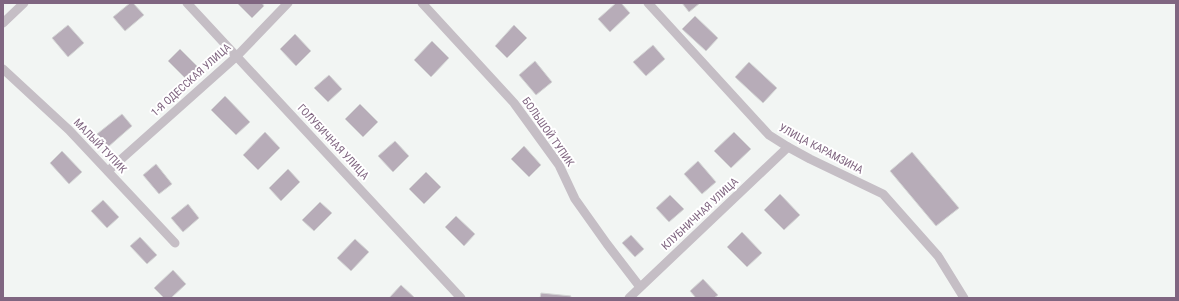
<svg xmlns="http://www.w3.org/2000/svg" width="1179" height="301" font-family="'Roboto Condensed',sans-serif">
	<rect width="100%" height="100%" fill="#f2f5f3"/>
	<g fill="#b7acb8" stroke="#d4d6d5">
		<path d="M130,3h3l11,12 -19,16 -12,-14z"/>
		<path d="M237,3h25l2,3 -12,12z"/>
		<path d="M616,3h5l9,10 -20,19 -12,-13z"/>
		<path d="M682,3h18l-11,9z"/>
		<path d="M695,16l23,22 -12,13 -24,-22z"/>
		<path d="M68,25l16,18 -16,14 -16,-19z"/>
		<path d="M514,25l13,13 -20,20 -12,-12z"/>
		<path d="M295,34l16,17 -15,15 -16,-17z"/>
		<path d="M432,41l17,17 -18,19 -17,-17z"/>
		<path d="M653,45l12,14 -19,17 -13,-14z"/>
		<path d="M180,49l21,21 -12,12 -21,-21z"/>
		<path d="M535,61l17,21 -16,13 -17,-20z"/>
		<path d="M749,62l28,26 -14,15 -28,-26z"/>
		<path d="M329,75l13,14 -14,13 -14,-14z"/>
		<path d="M225,96l25,26 -14,13 -25,-25z"/>
		<path d="M360,104l18,18 -15,15 -18,-18z"/>
		<path d="M122,114l10,12 -24,21 -11,-13z"/>
		<path d="M265,132l15,16 -22,22 -15,-15z"/>
		<path d="M734,132l17,17 -20,19 -17,-17z"/>
		<path d="M395,141l14,15 -16,16 -15,-16z"/>
		<path d="M524,146l17,19 -12,12 -18,-18z"/>
		<path d="M62,151l20,21 -13,12 -19,-21z"/>
		<path d="M912,152l47,56 -23,18 -46,-55z"/>
		<path d="M698,161l18,21 -14,12 -18,-20z"/>
		<path d="M156,164l16,20 -13,10 -16,-19z"/>
		<path d="M288,169l12,13 -19,19 -12,-13z"/>
		<path d="M426,172l15,15 -17,17 -15,-15z"/>
		<path d="M780,194l20,21 -16,15 -20,-20z"/>
		<path d="M670,195l14,14 -15,13 -13,-14z"/>
		<path d="M103,200l16,17 -12,11 -16,-17z"/>
		<path d="M320,202l12,11 -18,18 -12,-11z"/>
		<path d="M188,204l11,14 -16,14 -12,-14z"/>
		<path d="M456,216l19,18 -11,12 -19,-19z"/>
		<path d="M742,232l20,21 -15,14 -20,-20z"/>
		<path d="M631,235l13,14 -9,8 -13,-14z"/>
		<path d="M140,237l17,18 -10,9 -17,-18z"/>
		<path d="M355,239l14,13 -18,19 -14,-13z"/>
		<path d="M173,270l13,14 -15,14h-7l-10,-10z"/>
		<path d="M703,279l15,16 -4,3h-18l-6,-7z"/>
		<path d="M401,285l14,13h-26z"/>
		<path d="M541,293l30,3 -1,2h-30z"/>
	</g>
	<g fill="none" stroke-linecap="round" stroke-linejoin="round">
		<g stroke="#c5bec5" stroke-width="9">
			<path d="M187,3l274,295"/>
			<path d="M422,3l92,100 45,62 16,34 32,45 33,43"/>
			<path d="M648,3l121,132 19,12 22,12 73,35 55,62 26,42"/>
			<path d="M3,23l21,-20"/>
			<path d="M3,69l66,61 106,113"/>
			<path d="M108,171l129,-115 51,-53"/>
			<path d="M629,298l159,-151"/>
		</g>
	</g>
	<g text-anchor="middle" dominant-baseline="central" stroke-width="4" stroke-linejoin="round" paint-order="stroke">
		<g font-size="11" fill="#806681" stroke="#fff">
			<text transform="translate(191 80) rotate(-42)">1-Я ОДЕССКАЯ УЛИЦА</text>
			<text transform="translate(548 132) rotate(55)">БОЛЬШОЙ ТУПИК</text>
			<text transform="translate(333 142) rotate(47)">ГОЛУБИЧНАЯ УЛИЦА</text>
			<text transform="translate(100 146) rotate(46)">МАЛЫЙ ТУПИК</text>
			<text transform="translate(821 149) rotate(28)">УЛИЦА КАРАМЗИНА</text>
			<text transform="translate(700 214) rotate(-43)">КЛУБНИЧНАЯ УЛИЦА</text>
		</g>
	</g>
	<rect width="1179" height="301" fill="none" stroke="#806681" stroke-width="8"/>
</svg>
